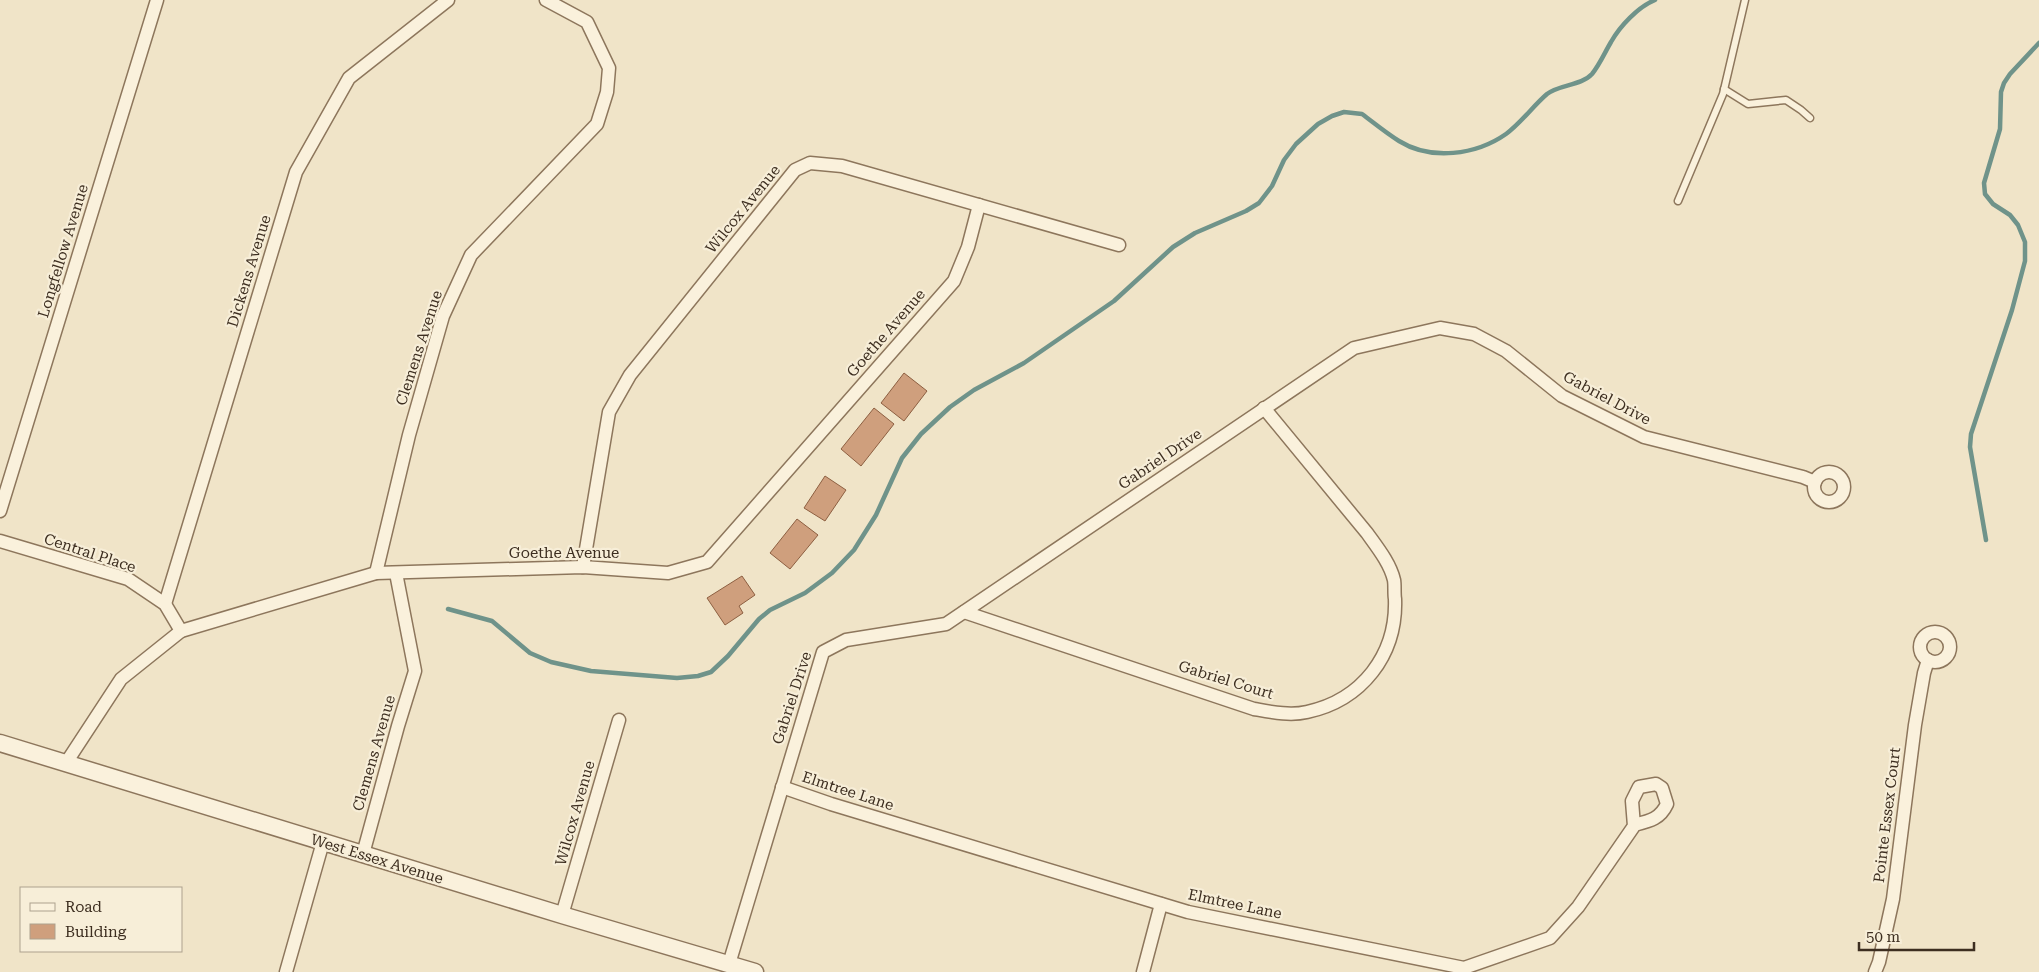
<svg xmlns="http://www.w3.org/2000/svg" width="2039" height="972" font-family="'Roboto Serif',serif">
	<rect width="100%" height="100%" fill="#f0e4c8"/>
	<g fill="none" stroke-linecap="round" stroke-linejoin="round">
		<g stroke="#6f938a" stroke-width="4.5">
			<path d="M1986,540l-16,-93 1,-13 41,-124 13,-49v-19l-7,-17 -8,-10 -17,-11 -8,-10 -1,-11 16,-54 1,-37 3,-9 6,-9 29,-31"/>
			<path d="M448,609l44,12 38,32 21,9 40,9 86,7 21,-2 13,-4 17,-16 31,-37 11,-9 35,-17 27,-20 22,-23 22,-35 26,-57 19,-24 29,-27 24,-17 50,-27 90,-62 59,-54 22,-14 51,-22 13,-8 13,-17 12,-26 12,-16 22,-20 14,-8 12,-4 18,2c12,9 24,19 37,27 32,20 77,14 107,-7 15,-11 27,-28 41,-40 13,-10 34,-8 45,-20 8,-10 13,-22 19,-32 9,-16 27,-35 44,-42"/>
		</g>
	</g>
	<g fill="#cf9f7d" stroke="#8d5f41">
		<path d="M904,373l23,18 -23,30 -23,-18z"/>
		<path d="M874,408l20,16 -33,42 -20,-17z"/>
		<path d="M825,476l21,14 -21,31 -21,-13z"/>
		<path d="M797,519l21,16 -28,34 -20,-16z"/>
		<path d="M742,576l13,19 -16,11 4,7 -18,12 -18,-27z"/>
	</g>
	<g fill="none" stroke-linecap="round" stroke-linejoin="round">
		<defs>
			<g id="service">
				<path d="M1724,89l24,15 38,-4 15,10 9,8"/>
				<path d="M1678,201l45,-107 22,-94"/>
			</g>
			<g id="minor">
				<circle cx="1829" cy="487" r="15"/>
				<path d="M0,511l157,-511"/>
				<path d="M0,541l128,38 37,25 16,27"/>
				<path d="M583,567l26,-155 21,-37 165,-205 15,-7 32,3 277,79"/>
				<path d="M376,573l33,-138 34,-119 28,-61 126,-131 10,-32 2,-24 -22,-46 -41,-22"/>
				<path d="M165,604l131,-432 53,-94 99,-78"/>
				<path d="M964,612l290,97c17,3 36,7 53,3 55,-12 90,-57 88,-113 -1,-6 0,-14 -1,-19 -4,-17 -17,-33 -27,-47l-103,-125"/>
				<circle cx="1935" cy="647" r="15"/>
				<path d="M66,763l55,-84 60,-48 195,-58 207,-6 85,6 39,-11 247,-281 14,-34 11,-42"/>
				<path d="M782,787l49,17 357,108 276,56 86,-30 28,-31 56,-81v-1c16,-4 26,-6 33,-21l-5,-16 -6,-4 -17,3 -7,14 2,25"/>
				<path d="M363,854l35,-128 17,-55 -19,-98"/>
				<path d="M562,915l57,-195"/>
				<path d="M729,964l94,-312 23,-12 100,-16 408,-276 86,-20 34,6 32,17 56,45 82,41 159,40 12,5"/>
				<path d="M286,972l37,-130"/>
				<path d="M1143,972l18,-68"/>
				<path d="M1875,972l4,-10 14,-63 22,-174 9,-52 4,-13"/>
			</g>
			<path id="tertiary" d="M0,743l562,172 193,57"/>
		</defs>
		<use href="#service" stroke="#8d765c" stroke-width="9"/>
		<use href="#minor" stroke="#8d765c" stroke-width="15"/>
		<use href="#tertiary" stroke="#8d765c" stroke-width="19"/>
		<use href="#service" stroke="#faf1dc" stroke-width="6"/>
		<use href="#minor" stroke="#faf1dc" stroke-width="12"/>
		<use href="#tertiary" stroke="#faf1dc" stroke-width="16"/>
	</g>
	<g text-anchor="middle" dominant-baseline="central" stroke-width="4.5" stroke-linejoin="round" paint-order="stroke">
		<g font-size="15" fill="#3d2e20" stroke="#f7eed8">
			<text transform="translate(743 209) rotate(-51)">Wilcox Avenue</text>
			<text transform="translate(63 251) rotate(-73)">Longfellow Avenue</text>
			<text transform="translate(249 271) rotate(-73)">Dickens Avenue</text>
			<text transform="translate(886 333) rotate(-49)">Goethe Avenue</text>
			<text transform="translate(419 348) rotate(-72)">Clemens Avenue</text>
			<text transform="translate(1607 398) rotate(28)">Gabriel Drive</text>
			<text transform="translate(1160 459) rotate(-34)">Gabriel Drive</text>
			<text transform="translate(90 553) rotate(18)">Central Place</text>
			<text x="564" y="553">Goethe Avenue</text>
			<text transform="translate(1226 680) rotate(17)">Gabriel Court</text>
			<text transform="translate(792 698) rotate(-72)">Gabriel Drive</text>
			<text transform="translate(374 753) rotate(-74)">Clemens Avenue</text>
			<text transform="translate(848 791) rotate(18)">Elmtree Lane</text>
			<text transform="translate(575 813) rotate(-74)">Wilcox Avenue</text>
			<text transform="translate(1887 815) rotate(-83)">Pointe Essex Court</text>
			<text transform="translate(377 859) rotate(17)">West Essex Avenue</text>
			<text transform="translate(1235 904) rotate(12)">Elmtree Lane</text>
		</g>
	</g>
	<rect x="20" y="887" width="162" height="65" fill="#f7eed8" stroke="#ada18e"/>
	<rect x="30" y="903" width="25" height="8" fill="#faf1dc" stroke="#ada18e"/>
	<text x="65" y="912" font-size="15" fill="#3d2e20">Road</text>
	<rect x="30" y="924" width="25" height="15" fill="#cf9f7d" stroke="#ada18e"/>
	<text x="65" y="937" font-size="15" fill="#3d2e20">Building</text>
	<path d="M1859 942v8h115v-8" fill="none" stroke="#3d2e20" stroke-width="2.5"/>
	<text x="1866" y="942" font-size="15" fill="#3d2e20" stroke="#f7eed8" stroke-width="4" paint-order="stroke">50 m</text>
</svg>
